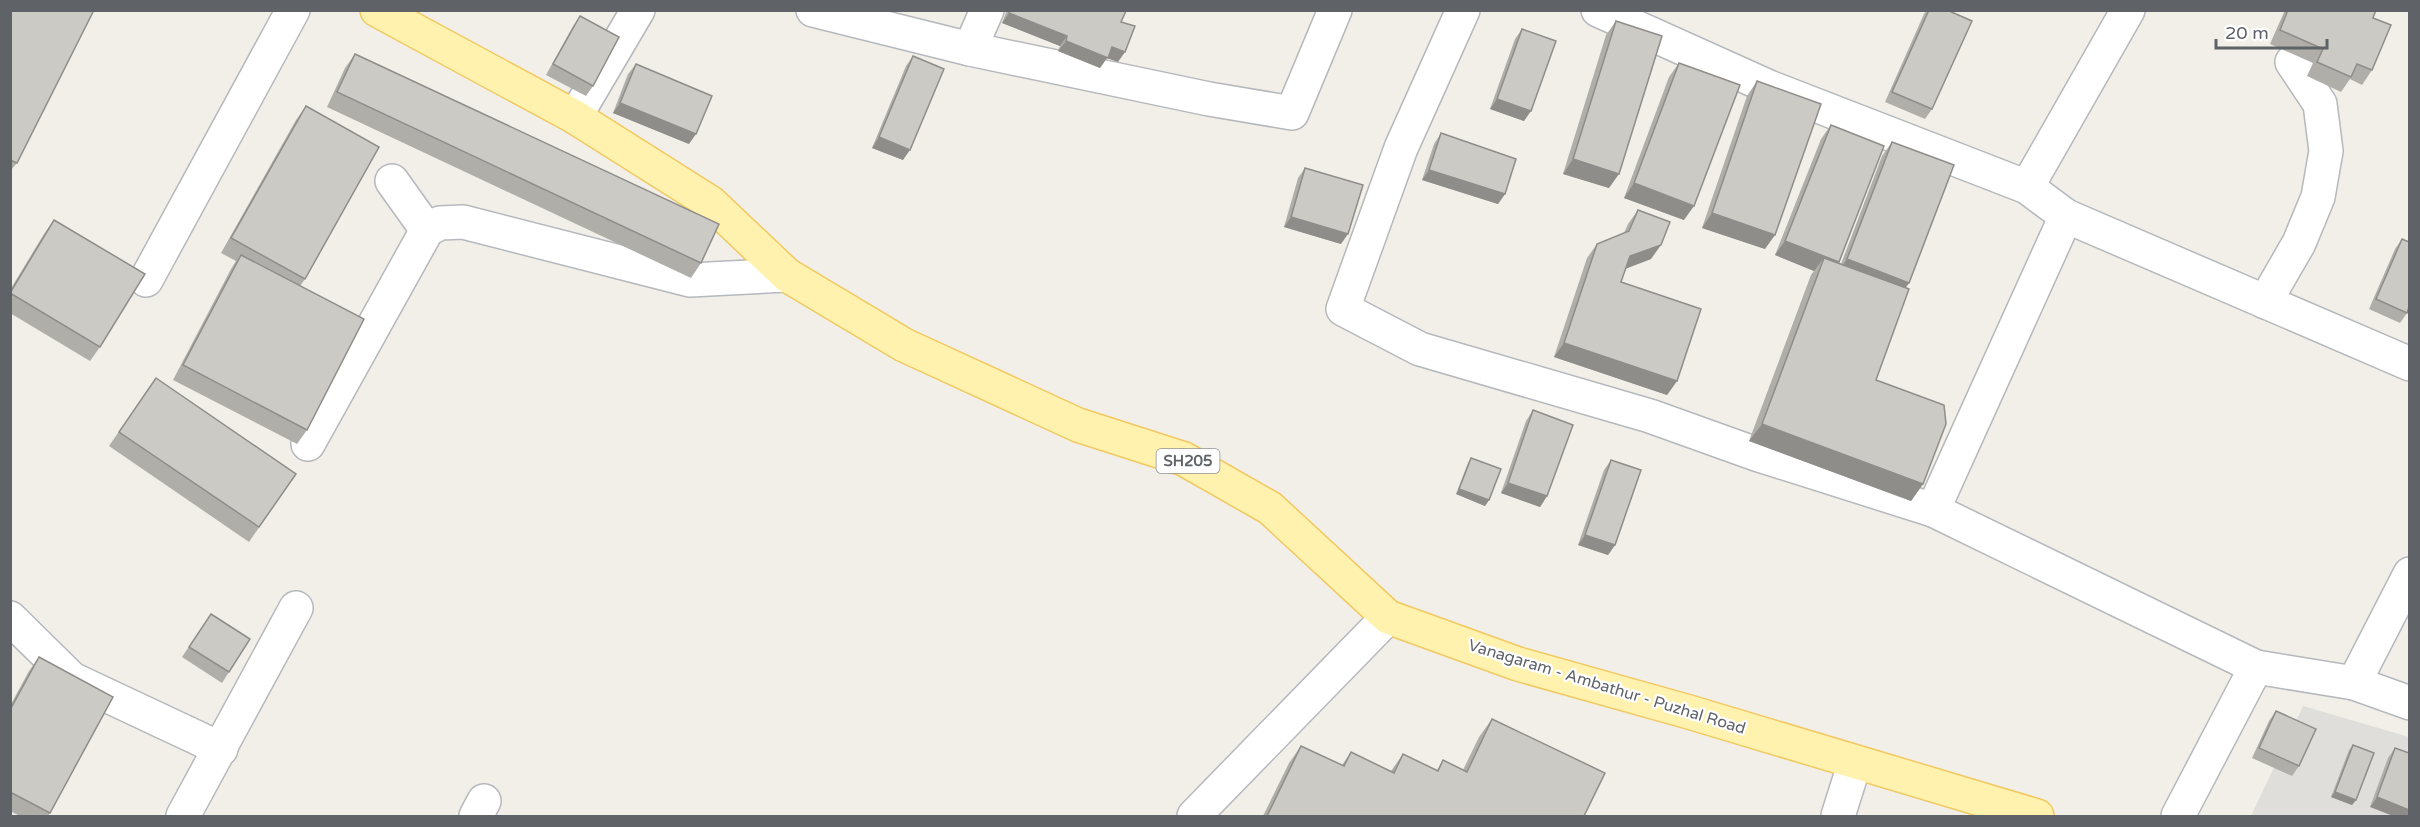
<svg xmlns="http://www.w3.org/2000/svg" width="2420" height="827" font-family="'Varela Round',sans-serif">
	<rect width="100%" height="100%" fill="#f1efe8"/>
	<path fill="#e0deda" d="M2303,706l106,31v79h-158z"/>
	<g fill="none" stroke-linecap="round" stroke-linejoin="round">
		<defs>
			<g id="minor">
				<path d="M813,10l157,39 17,-39"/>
				<path d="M1463,10l-62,138 -58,161 77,40 230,67 106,38 177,56"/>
				<path d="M1598,10l171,77 258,100 39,29 344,148"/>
				<path d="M970,49l239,50 83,14 43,-103"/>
				<path d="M575,117l63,-107"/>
				<path d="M392,181l35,49"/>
				<path d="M2027,187l101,-177"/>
				<path d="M2066,216l-133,294 323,157"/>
				<path d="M146,280l147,-270"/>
				<path d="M2265,302l34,-59 19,-46 8,-46 -6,-47 -28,-42"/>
				<path d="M308,444l119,-214 13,-7 23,-1 227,58 97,-5"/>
				<path d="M10,618l62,61 149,70"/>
				<path d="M2354,683l56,20"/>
				<path d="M183,816l113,-208"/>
				<path d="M476,816l8,-15"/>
				<path d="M1194,816l194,-199"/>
				<path d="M1838,816l17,-54"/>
				<path d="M2178,816l78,-149 98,16 56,-109"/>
			</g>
			<path id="major" d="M377,10l198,107 136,86 76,72 117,70 174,80 106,34 86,49 118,109 130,47 171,48 348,104"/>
		</defs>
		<use href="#minor" stroke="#b5b8bc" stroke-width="36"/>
		<use href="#major" stroke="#f2c960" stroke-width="36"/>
		<use href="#minor" stroke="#fff" stroke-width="33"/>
		<use href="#major" stroke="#fff2af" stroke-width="33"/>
	</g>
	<g fill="#afaea9">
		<path d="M10,10l7,153 -7,8z"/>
		<path d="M1007,10h118l-4,12 -3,40 -11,-4 -7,10 -42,-17 2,-5 -58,-23z"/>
		<path d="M1927,10h20l-15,99 -7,10 -40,-17 39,-88z"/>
		<path d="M2285,10h91l-3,8 -1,52 -10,15 -12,-6 -9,13 -34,-16 6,-13 -43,-19z"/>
		<path d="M580,16l13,70 -7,10 -40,-21 27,-49z"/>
		<path d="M1616,21l-7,167 -46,-14 43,-139z"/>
		<path d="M1522,29l2,92 -34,-12 25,-70z"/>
		<path d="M355,54l346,209 -10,15 -364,-171 18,-39z"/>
		<path d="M913,56l-10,104 -31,-12 34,-82z"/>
		<path d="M1679,63l5,157 -60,-22 45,-121z"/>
		<path d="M636,64l53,80 -76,-31 15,-39z"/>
		<path d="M1757,81l8,168 -63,-21 45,-132z"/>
		<path d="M306,106l-1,173 -5,7 7,144 -10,14 -124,-64 58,-111 5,-8 -15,-8 75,-133z"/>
		<path d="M1831,125l7,138 3,1 41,-108 10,-14 17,141 -4,5 -29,92 47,104 -12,17 -162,-60 62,-166 3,-4 -39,-16 46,-116z"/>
		<path d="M1441,133l64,61 -7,10 -76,-24 12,-36z"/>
		<path d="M1305,168l36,76 -57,-17 14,-49z"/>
		<path d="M1638,210l13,49 -25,9 -5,14 56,99 -10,14 -113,-38 33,-99 10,-14 27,-11 4,-9z"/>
		<path d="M54,220l46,127 -10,14 -80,-48v-23l34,-56z"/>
		<path d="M2402,239l5,74 -7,10 -31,-14 26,-60z"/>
		<path d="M156,378l140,96 -47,68 -140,-96z"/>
		<path d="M1533,410l14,86 -7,11 -39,-14 25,-72z"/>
		<path d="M1471,458l18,42 -4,6 -29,-12 12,-31z"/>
		<path d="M1611,460l4,85 -7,10 -30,-10 26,-75z"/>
		<path d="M211,614l18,58 -7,11 -40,-26z"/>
		<path d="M39,657l11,156 -2,3h-28l-10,-5v-105l19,-35z"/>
		<path d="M2276,711l23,55 -7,10 -40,-18 17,-37z"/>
		<path d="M1492,719l92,97h-321l26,-53 12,-17 41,19 9,-13 40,19 12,-17 34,16 6,-10 20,10 16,-33z"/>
		<path d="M2353,745l3,55 -4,5 -21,-8 18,-47z"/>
		<path d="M2395,748l14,5 -39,54 18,-49z"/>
	</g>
	<g fill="#8f8d8a">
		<path d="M1009,13l58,23 -7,10 -58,-23z"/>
		<path d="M1066,41l46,6 13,5 -7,10 -11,-4 -7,10 -42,-17z"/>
		<path d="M1497,99l34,12 -7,10 -34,-12z"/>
		<path d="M620,103l76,31 -7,10 -76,-31z"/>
		<path d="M879,137l31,13 -7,10 -31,-12z"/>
		<path d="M1573,159l46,15 -10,14 -46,-14z"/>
		<path d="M1429,170l76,24 -7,10 -76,-24z"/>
		<path d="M1634,183l60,23 -10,14 -60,-22z"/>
		<path d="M1712,213l63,22 -10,14 -63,-21z"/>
		<path d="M1291,217l57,17 -7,10 -57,-17z"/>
		<path d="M1785,241l54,21 -10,14 -5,-18 -10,13 -39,-16z"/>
		<path d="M1661,245l-10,14 -31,12 10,-15z"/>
		<path d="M1847,259l62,24 -10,14 -62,-23z"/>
		<path d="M1564,343l113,38 -10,14 -113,-38z"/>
		<path d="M1762,424l161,60 -12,17 -162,-60z"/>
		<path d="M1508,483l39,13 -7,11 -39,-14z"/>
		<path d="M1459,489l30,11 -4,6 -29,-12z"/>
		<path d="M1585,535l30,10 -7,10 -30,-10z"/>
		<path d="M2335,792l21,8 -4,5 -21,-8z"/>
		<path d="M2377,797l32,13v6h-16l-23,-9z"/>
	</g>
	<g fill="#cccac5" stroke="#8f8d8a" stroke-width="1.5">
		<path d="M10,10h84l-77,153 -7,-3z"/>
		<path d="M1010,10h115l1,1 -5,11 14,4 -10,26 -13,-5 -4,11 -42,-17 1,-5 -58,-23z"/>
		<path d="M1929,10h18l25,11 -40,88 -40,-17z"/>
		<path d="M2288,10h88l-3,8 18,7 -19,45 -15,-6 -6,13 -34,-15 6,-13 -43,-19z"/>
		<path d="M580,16l39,21 -26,49 -40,-22z"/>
		<path d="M1616,21l46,15 -43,138 -46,-15z"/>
		<path d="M1522,29l34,12 -25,70 -34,-12z"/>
		<path d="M355,54l364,170 -18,39 -364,-171z"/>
		<path d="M913,56l31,13 -34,81 -31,-13z"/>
		<path d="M1679,63l61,22 -46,121 -60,-23z"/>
		<path d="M636,64l76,32 -16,38 -76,-31z"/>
		<path d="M1757,81l64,23 -46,131 -63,-22z"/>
		<path d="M306,106l73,41 -74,132 -74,-41z"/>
		<path d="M1831,125l53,21 -45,116 -54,-21z"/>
		<path d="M1441,133l75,26 -11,35 -76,-24z"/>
		<path d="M1892,142l62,23 -45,118 -62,-24z"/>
		<path d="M1305,168l58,17 -15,49 -57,-17z"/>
		<path d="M1638,210l32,12 -9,23 -31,11 -9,26 80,27 -24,72 -113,-38 33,-99 32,-13z"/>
		<path d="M54,220l91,54 -45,73 -90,-54z"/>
		<path d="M2402,239l7,3v65l-2,6 -31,-14z"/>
		<path d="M241,255l123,64 -57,111 -124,-65z"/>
		<path d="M1824,258l85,31 -33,91 68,25 2,19 -23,60 -161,-60z"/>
		<path d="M156,378l140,96 -37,53 -140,-95z"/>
		<path d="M1533,410l40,15 -26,71 -39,-13z"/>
		<path d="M1471,458l30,11 -12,31 -30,-11z"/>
		<path d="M1611,460l30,10 -26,75 -30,-10z"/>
		<path d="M211,614l39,25 -21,33 -40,-25z"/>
		<path d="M39,657l74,40 -63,116 -40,-21v-82z"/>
		<path d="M2276,711l40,18 -17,37 -40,-18z"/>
		<path d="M1492,719l113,54 -21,43h-317l34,-70 43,20 7,-14 43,21 9,-19 35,17 5,-11 24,12z"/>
		<path d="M2353,745l21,8 -18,47 -21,-8z"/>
		<path d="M2395,748l14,5v57l-32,-13z"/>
	</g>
	<g text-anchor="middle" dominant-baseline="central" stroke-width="4.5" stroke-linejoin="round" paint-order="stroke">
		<rect fill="#fff" stroke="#8f9295" stroke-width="1.5" x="1156.5" y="449" width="63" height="24" rx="4.5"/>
		<g font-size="15" font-weight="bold" fill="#5f6368">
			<text x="1188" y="461">SH205</text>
		</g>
		<g font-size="16" fill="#5f6368" stroke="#fff">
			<text transform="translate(1607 687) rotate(17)">Vanagaram - Ambathur - Puzhal Road</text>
		</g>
	</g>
	<rect width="2420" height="827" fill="none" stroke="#5f6368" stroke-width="24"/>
	<path d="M2216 39v9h111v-9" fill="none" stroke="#5f6368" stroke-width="3"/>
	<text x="2225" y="39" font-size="18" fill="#5f6368" stroke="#ffffff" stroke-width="4.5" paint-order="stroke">20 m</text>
</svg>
